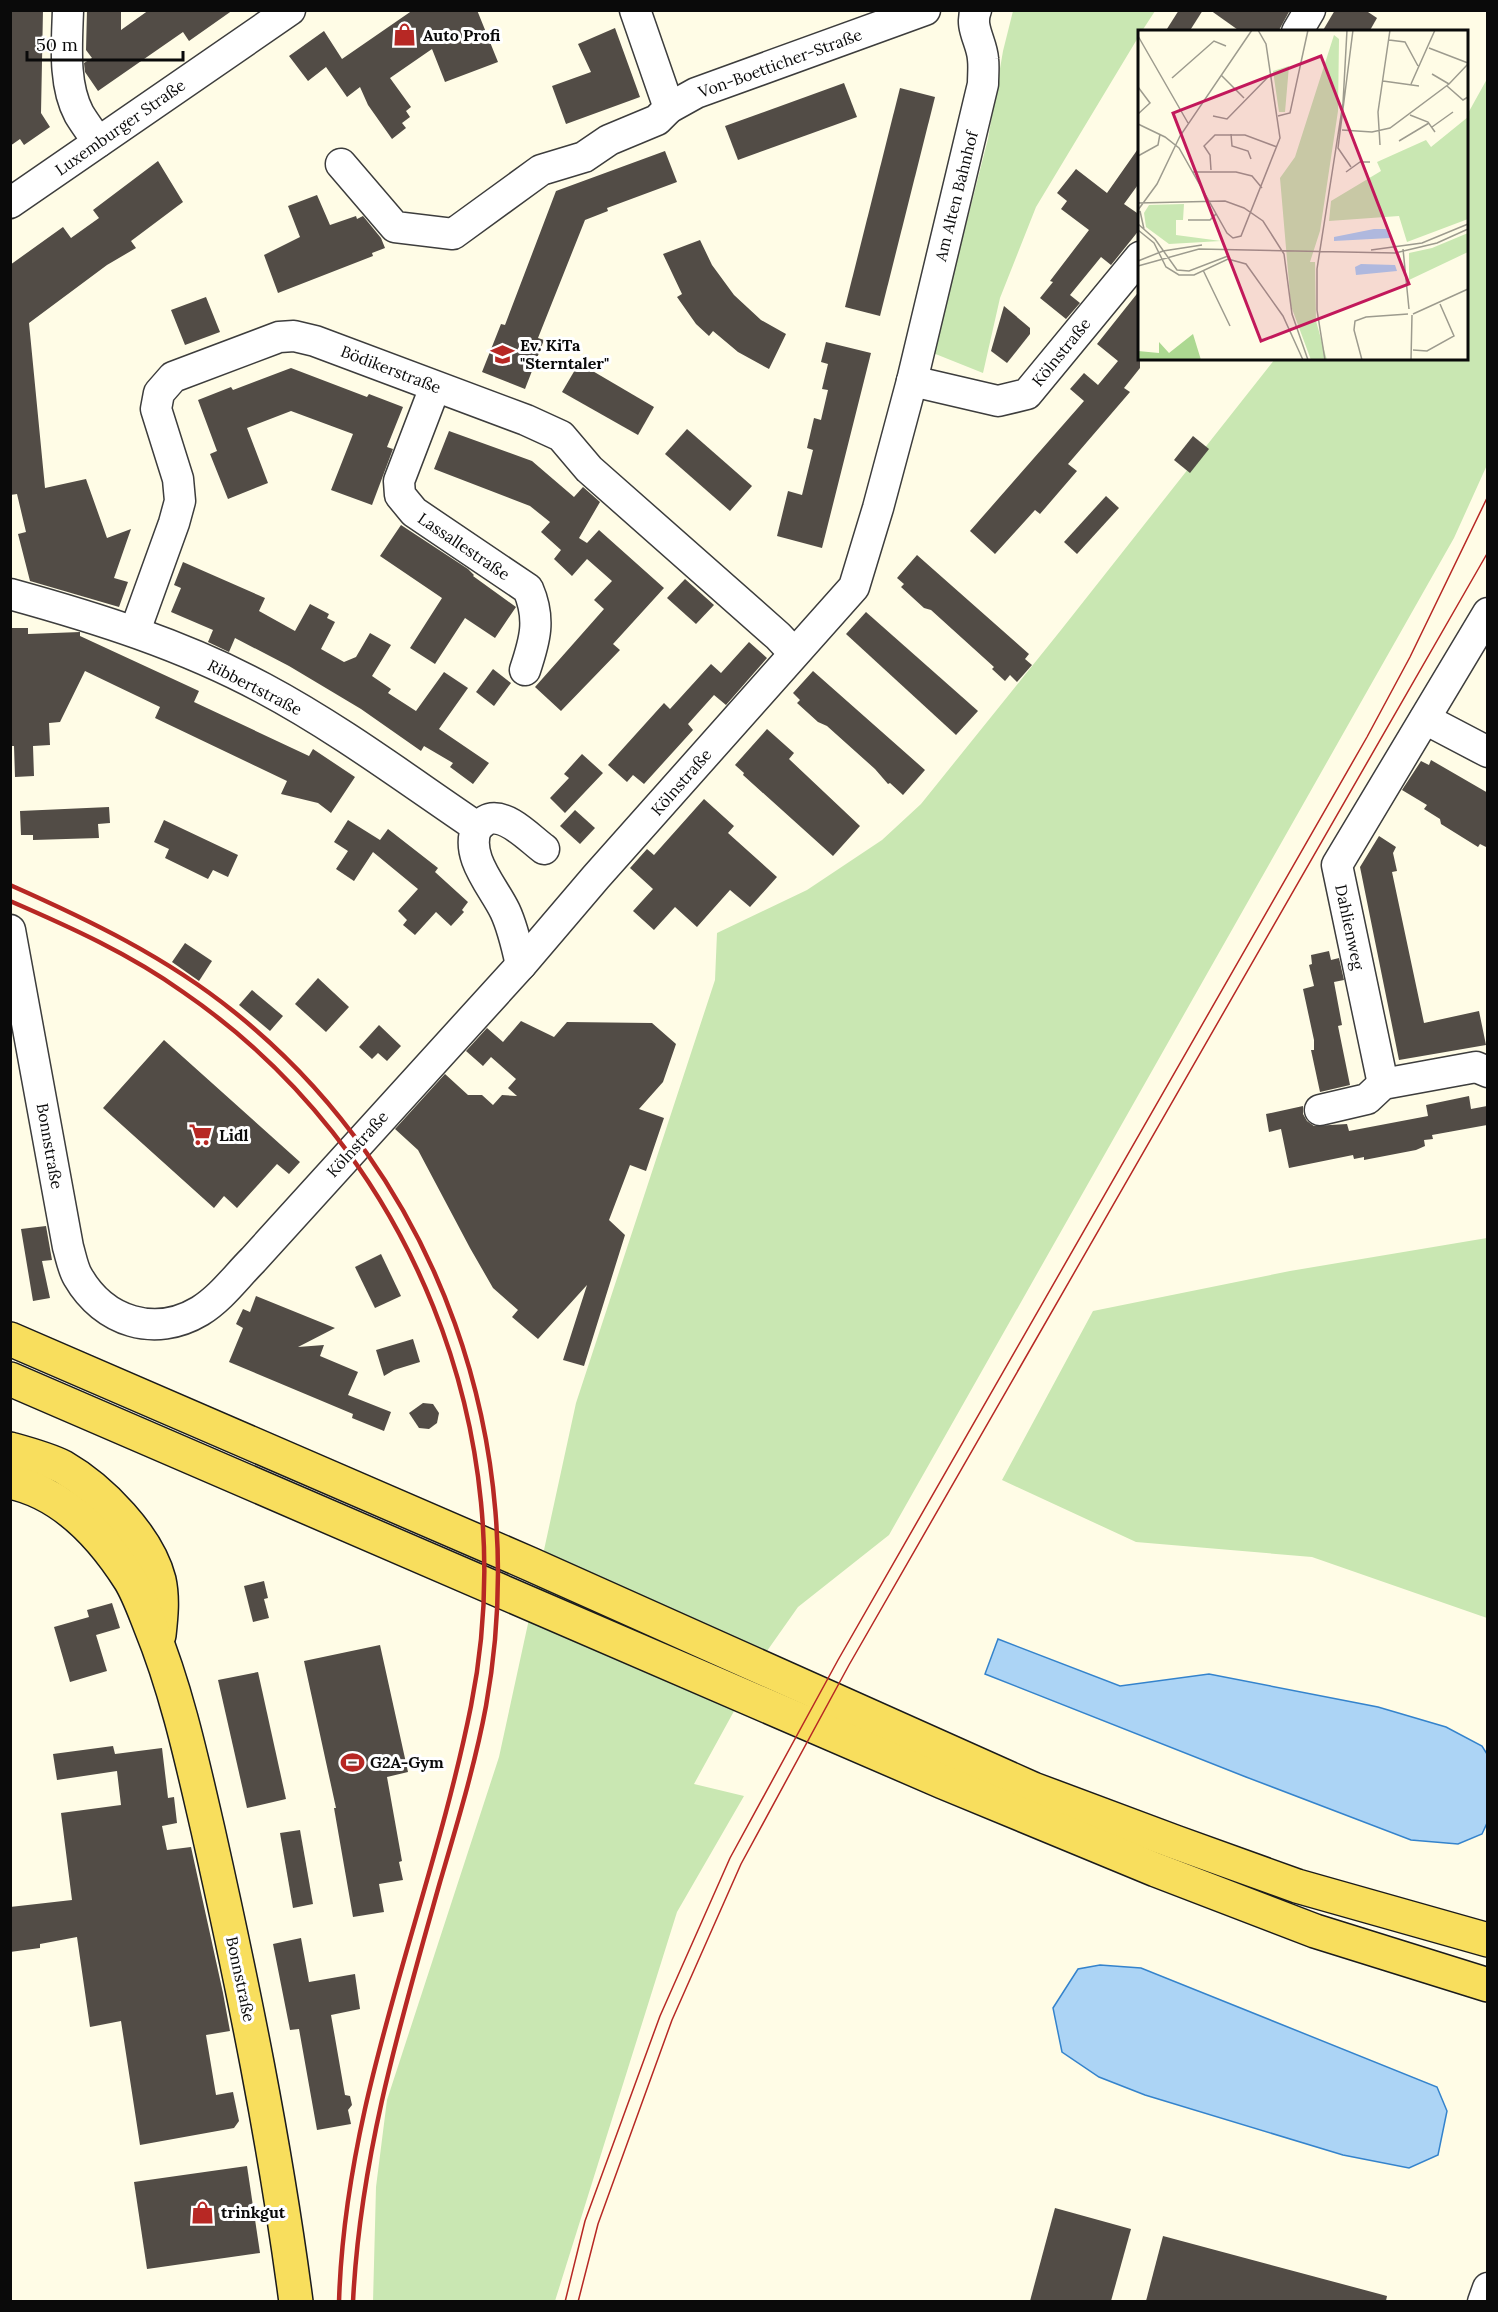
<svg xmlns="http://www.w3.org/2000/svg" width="1498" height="2312" font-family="Lora,serif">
	<rect width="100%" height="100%" fill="#fffce6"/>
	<g fill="#c9e7b2">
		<path d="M1013,11h142l-13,20 -2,1 -1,4 -103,171 -36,91 -17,75 -50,-20 55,-214 15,-88z"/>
		<path d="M1487,79v386l-33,73 -565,997 -91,72 -31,44 -73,133 50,12 -67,116 -122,389 -182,1 3,-115 11,-87 112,-343 77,-354 139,-423 2,-47 90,-43 75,-50 39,-36 140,-174 214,-271 191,-1 1,-243z"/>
		<path d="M1487,1238v380l-175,-61 -176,-15 -134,-62 91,-169 197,-40z"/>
	</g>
	<g fill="#acd4f5" stroke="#3483cc" stroke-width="1.5">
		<path d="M998,1639l122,47 89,-12 169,33 68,20 36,19 5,8v69l-5,11 -24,10 -47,-4 -165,-63 -261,-103z"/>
		<path d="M1100,1965l41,3 296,119 10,24 -9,44 -29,13 -66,-13 -198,-60 -46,-18 -37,-25 -9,-44 25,-39z"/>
	</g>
	<g fill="#524c46">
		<path d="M10,10h33l-2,103 9,14 -26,18 -4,-6 -10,7z"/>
		<path d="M87,10h34v20l28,-20h84l-44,31 -6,-9 -85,59 -13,-19 -1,-9 8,-5 -6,-8z"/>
		<path d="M413,10h64l21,52 -53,20 -13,-33 -42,29 21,29 -5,4 4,6 -8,6 4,5 -14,11 -24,-34 -8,-18 -13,10 -21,-30 -18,14 -19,-25 35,-25 18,28z"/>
		<path d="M1179,10h24l-14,22h-24z"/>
		<path d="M1210,10h80l-12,22h-37z"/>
		<path d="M1335,10h30l12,8 -8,14h-47z"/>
		<path d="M615,28l25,69 -74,27 -14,-38 39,-14 -13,-28z"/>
		<path d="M844,83l13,34 -119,43 -13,-34z"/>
		<path d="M900,88l35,9 -55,219 -35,-9z"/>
		<path d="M1140,146v36l-16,22 16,11v14l-29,36 -10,-8 -31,38 10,8 -14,16 -26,-21 13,-16 -3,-1 39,-51 -28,-21 6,-8 -10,-8 19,-24 31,24z"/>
		<path d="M665,151l12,31 -70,26 1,3 -23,9 -47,118 6,2 -19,49 -43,-17 19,-48 4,1 51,-134z"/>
		<path d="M158,161l25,41 -52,39 5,7 -29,17 -78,58 16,165 41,-9 21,59 24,-9 -17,49 14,4 -9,25 -89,-26 -12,-47 8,-2 -9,-38 -7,1v-230l53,-38 8,11 28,-20 -6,-8z"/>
		<path d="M317,195l13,30 26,-9 1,3 6,-3 18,22 4,10 -13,5 1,3 -95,37 -14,-38 36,-18 -12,-31z"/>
		<path d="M700,240l12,25 22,30 27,25 25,14 -17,35 -31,-17 -25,-21 -4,5 -13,-12 -19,-27 5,-3 -19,-40z"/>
		<path d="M1140,290v78l-16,20 6,4 -62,72 9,7 -37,43 -5,-4 -40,44 -25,-23 114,-130 -14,-12 14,-16 14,12 20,-24 -21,-17z"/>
		<path d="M206,297l14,35 -35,13 -14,-35z"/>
		<path d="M1004,306l26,22v6l-23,29 -16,-12z"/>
		<path d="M826,342l45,11 -49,195 -45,-12 11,-45 14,4 11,-45 -6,-2 7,-30 7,2 7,-30 -6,-1 6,-25 -7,-2z"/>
		<path d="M579,363l75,44 -16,28 -76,-43z"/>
		<path d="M291,368l76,29 2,-3 34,13 -16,40 6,2 -21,56 -41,-15 22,-56 -62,-23 -44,17 21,55 -40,16 -18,-45 7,-3 -19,-51 33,-13 2,3z"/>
		<path d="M687,429l65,57 -22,25 -65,-57z"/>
		<path d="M449,431l83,30 42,36 9,-10 17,15 -21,36 8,5 12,-13 65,58 -51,56 7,6 -59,61 -26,-24 69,-78 -10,-9 18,-19 -25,-22 -15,17 -18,-17 7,-9 -20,-18 9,-10 -20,-16 -96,-37z"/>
		<path d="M1193,436l16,13 -19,24 -16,-13z"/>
		<path d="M1106,496l13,12 -42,46 -13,-12z"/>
		<path d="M401,525l67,44 6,6 -1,1 43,31 -21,31 -30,-20 -30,46 -25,-16 32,-50 -62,-42z"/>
		<path d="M917,555l112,99 -4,5 7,6 -15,17 -7,-7 -5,6 -13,-12 2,-2 -63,-57 -7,-2 -23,-21 3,-3 -7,-6z"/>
		<path d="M183,562l82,36 -6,13 36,20 15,-27 19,10 -2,4 8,4 -14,27 23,13 12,-5 14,-24 21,12 -19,31 19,13 -3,4 28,18 28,-39 24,16 -29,41 50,34 -16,21 -23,-17 3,-4 -29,-17 -3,5 -60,-42 -72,-43 -54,-28 -6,14 -21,-10 5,-12 -42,-18 10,-24 -7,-3z"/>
		<path d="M685,579l29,26 -18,19 -29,-26z"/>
		<path d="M866,612l112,99 -22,24 -110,-101z"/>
		<path d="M10,628h18v6l52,-2v4l119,55 -5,11 115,54 4,-7 42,28 -24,36 -13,-10 -37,-9 6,-13 -132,-63 5,-11 -75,-36 -25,51 -11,1 1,22 -17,1 1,30 -19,1 -1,-31h-4z"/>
		<path d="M749,642l18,16 -41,47 -12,-10 -26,29 5,6 -49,54 -11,-9 -6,7 -19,-17 56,-62 6,6 41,-45 10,9z"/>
		<path d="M493,669l18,14 -17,23 -18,-14z"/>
		<path d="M813,671l112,99 -22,25 -13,-12 -2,1 -13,-15 -48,-43 -9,-4 -21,-19 3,-3 -7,-7z"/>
		<path d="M767,729l27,24 -5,6 71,67 -27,30 -90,-81 1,-2 -9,-8z"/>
		<path d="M582,754l21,19 -38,40 -15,-15 19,-20 -5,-4z"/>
		<path d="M1431,760l57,33v55l-8,-4 -2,3 -37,-23 -1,-5 -16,-10 3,-4 -25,-15 19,-29 8,4z"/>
		<path d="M704,799l30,27 -6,7 49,44 -27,30 -20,-17 -33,37 -22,-20 -21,23 -21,-19 20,-22 -23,-21 17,-19 7,6z"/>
		<path d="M109,807l1,16 -12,1 1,14 -66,2v-5h-12l-1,-24z"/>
		<path d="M575,810l20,18 -15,16 -20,-18z"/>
		<path d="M164,820l74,35 -10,22 -15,-7 -5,9 -43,-21 4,-9 -15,-7z"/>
		<path d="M348,820l32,20 8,-11 50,39 -3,4 33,30 -6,8 2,2 -13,14 -15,-14 -21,23 -12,-10 4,-5 -9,-9 20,-22 -45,-37 -19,29 -18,-12 12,-18 -14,-9z"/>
		<path d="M1379,836l17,11 -3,6 4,18 -5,1 32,151 55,-12 7,34 -87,15 -39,-193z"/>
		<path d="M185,943l27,18 -13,20 -27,-19z"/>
		<path d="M1329,951l2,9 8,-2 5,22 -10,2 8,43 -4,1 12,59 -30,7 -9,-42h3v-10l-11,-51 11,-3 -5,-21 3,-1 -1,-9z"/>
		<path d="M318,978l31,29 -23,25 -31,-28z"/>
		<path d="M252,990l31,26 -13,15 -31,-26z"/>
		<path d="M521,1021l33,16 13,-15 85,1 24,21 -13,38 -24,27 25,9 -18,53 -16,-6 -21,55 16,15 -41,131 -21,-6 24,-75 -49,54 -26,-22 6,-7 -25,-22 -23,-40 -52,-98 -23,-21 50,-55 23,21h14l11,10 9,-10 15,1 -9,-8 8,-9 -25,-22 -8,9 -17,-15 21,-23 16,14z"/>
		<path d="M379,1025l22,21 -14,15 -9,-8 -6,6 -13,-12z"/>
		<path d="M164,1040l136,122 -11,12 -12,-10 -40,44 -13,-12 -10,12 -111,-100z"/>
		<path d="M1469,1096l2,13 16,-3v19l-55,10 1,4 -9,1 1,6 -9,4 -52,10v-3l-10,2 -1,-4 -64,13 -8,-39 -12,3 -3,-18 37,-8v8l4,7 7,5 33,-2 2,7 79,-15 -2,-11z"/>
		<path d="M46,1226l6,34 -10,1 8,37 -17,3 -12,-72z"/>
		<path d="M381,1254l20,42 -26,12 -20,-41z"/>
		<path d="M256,1296l79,32 -37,19 26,-2 -4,11 38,16 -10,23 43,17 -7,19 -32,-13 1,-4 -124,-52 14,-34 -7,-4 7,-15 7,3z"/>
		<path d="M413,1339l7,23 -26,8 -10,6 -8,-26z"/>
		<path d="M423,1403l10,1 6,9 -2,10 -8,6 -10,-1 -10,-15z"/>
		<path d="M264,1581l4,17 -4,1 5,19 -16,4 -9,-36z"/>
		<path d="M112,1603l8,25 -24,7 11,36 -37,11 -16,-55 35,-10 -2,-7z"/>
		<path d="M380,1645l28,127 -21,5 15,84 -3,1 4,18 -24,4 5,28 -31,5 -19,-109h2l-32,-147z"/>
		<path d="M258,1672l28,127 -39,9 -29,-128z"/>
		<path d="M113,1746l2,8 47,-6 6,50 6,-1 3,26 -15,3 5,24 24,-3 32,146 7,38 -24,4 10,60 17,-3 6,29 -5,7 -94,17 -19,-124 -31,6 -13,-90 -37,7v4l-30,4v-45l62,-7 -11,-87 60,-8 -4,-34 -60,9 -4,-26z"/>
		<path d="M300,1830l13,74 -20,4 -13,-75z"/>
		<path d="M301,1938l8,44 46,-8 5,35 -29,6 14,80 5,1 2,9 -4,5 3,14 -34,6 -18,-101 -9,1 -17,-86z"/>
		<path d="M247,2166l13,87 -113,16 -13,-87z"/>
		<path d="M1055,2208l76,21 -20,72h-81z"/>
		<path d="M1163,2236l224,60 -1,5h-240z"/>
	</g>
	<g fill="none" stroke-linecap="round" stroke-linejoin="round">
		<defs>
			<g id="minor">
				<path d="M68,10c-1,33 -5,74 11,104 6,10 13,19 19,28"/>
				<path d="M635,10l34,98"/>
				<path d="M1297,32l13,-22"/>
				<path d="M341,164l54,63 58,7 88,-64 43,-13 25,-17 48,-20 12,-12 27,-15 229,-83"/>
				<path d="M10,203l280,-193"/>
				<path d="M912,381l86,20 29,-7 113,-137"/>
				<path d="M435,387l-36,94 1,14 14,17 114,77c13,30 7,51 -3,81"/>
				<path d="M10,594c87,24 173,51 253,94 75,40 143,91 214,139 -13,29 16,59 28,84 8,17 12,36 16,54"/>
				<path d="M135,631l39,-108 6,-22 -2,-22 -22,-70 3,-16 14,-16 106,-40 15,-1 21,5 211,79 35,16 28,33 189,167 16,17"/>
				<path d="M1425,719l63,33"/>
				<path d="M477,827c3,-2 8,-7 12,-8 19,-5 41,20 55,30"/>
				<path d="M10,930l58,317c3,10 5,22 10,30 26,45 77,61 122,34 21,-13 36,-34 53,-51l268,-295 75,-88 258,-290 24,-79 34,-127 71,-297c0,-9 1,-17 0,-25 -1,-17 -14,-32 -7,-49"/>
				<path d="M1383,1084l-46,-219 151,-252"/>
				<path d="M1320,1110l47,-11 16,-15 93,-17 12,5"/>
				<path d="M1483,2302l5,-14"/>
			</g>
			<g id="major">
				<path d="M10,1339l520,225 503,225 142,53 122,44 191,54"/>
				<path d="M10,1379l933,403 213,88 159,61 173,54"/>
				<path d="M10,1449c18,5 37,10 53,18 38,22 85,70 96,113 4,18 2,37 0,55"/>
				<path d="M10,1482c53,11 92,54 120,98 8,13 14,30 20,45 27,66 42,136 58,205 35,156 67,312 88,472"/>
			</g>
		</defs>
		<use href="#minor" stroke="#3d3d3d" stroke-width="33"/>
		<use href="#major" stroke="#1b1b1b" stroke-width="36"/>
		<use href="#minor" stroke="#fff" stroke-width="30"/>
		<use href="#major" stroke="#f8de5d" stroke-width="33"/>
		<g stroke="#b72824" stroke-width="1.5">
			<path d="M565,2302l20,-81 75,-205 70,-158 108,-198 529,-923 43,-80 78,-161"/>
			<path d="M578,2302l20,-78 74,-204 69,-156 108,-199 639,-1113"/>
		</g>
		<g stroke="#b72824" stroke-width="4.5">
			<path d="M10,885c79,35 156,72 223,126 207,165 300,436 253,695 -11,59 -29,118 -46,176 -39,138 -80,275 -87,420"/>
			<path d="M10,901c60,26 120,53 173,91 229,157 342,443 288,714 -40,200 -126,389 -132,596"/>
		</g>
	</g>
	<defs>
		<symbol id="shop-bare" viewBox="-9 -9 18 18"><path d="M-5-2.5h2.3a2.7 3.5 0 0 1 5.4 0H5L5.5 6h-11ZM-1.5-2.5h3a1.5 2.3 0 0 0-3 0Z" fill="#b72824" stroke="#fff" stroke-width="2.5" paint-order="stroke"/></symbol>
		<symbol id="school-bare" viewBox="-9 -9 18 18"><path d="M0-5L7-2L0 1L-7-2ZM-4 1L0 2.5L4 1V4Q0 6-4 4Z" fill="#b72824" stroke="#fff" stroke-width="2.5" paint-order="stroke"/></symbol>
		<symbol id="supermarket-bare" viewBox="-9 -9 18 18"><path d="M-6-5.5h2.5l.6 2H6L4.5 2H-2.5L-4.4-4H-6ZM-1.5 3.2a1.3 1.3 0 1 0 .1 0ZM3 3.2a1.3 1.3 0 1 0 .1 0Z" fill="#b72824" stroke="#fff" stroke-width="2.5" paint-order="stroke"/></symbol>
		<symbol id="stadium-bare" viewBox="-9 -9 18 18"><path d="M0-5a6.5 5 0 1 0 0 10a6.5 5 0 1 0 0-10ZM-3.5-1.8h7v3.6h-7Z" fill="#b72824" stroke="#fff" stroke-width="2.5" paint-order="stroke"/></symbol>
	</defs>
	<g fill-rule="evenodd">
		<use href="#shop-bare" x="388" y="18" width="33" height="33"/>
		<use href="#school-bare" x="486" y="338" width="33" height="33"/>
		<use href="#supermarket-bare" x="184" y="1118" width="33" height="33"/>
		<use href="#stadium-bare" x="336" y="1746" width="33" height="33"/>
		<use href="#shop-bare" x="186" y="2196" width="33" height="33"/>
	</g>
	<g text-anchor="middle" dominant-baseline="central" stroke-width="6" stroke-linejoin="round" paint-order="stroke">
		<g font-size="16" font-weight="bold" fill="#0a0a0a" stroke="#fff" text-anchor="start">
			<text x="423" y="35">Auto Profi</text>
			<text x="520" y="345">Ev. KiTa<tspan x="520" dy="18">"Sterntaler"</tspan></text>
			<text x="219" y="1135">Lidl</text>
			<text x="370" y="1762">G2A-Gym</text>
			<text x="221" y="2212">trinkgut</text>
		</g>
		<g font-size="16" fill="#0a0a0a" stroke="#fff">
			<text transform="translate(780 63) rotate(-20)">Von-Boetticher-Straße</text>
			<text transform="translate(120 127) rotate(-35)">Luxemburger Straße</text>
			<text transform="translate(956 196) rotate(-76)">Am Alten Bahnhof</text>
			<text transform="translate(1061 352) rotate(-51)">Kölnstraße</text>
			<text transform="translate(391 369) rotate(21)">Bödikerstraße</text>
			<text transform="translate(464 546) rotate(34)">Lassallestraße</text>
			<text transform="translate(255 687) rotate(27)">Ribbertstraße</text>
			<text transform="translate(681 782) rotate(-49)">Kölnstraße</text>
			<text transform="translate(1350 927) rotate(78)">Dahlienweg</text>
			<text transform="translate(357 1144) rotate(-48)">Kölnstraße</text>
			<text transform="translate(50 1146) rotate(80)">Bonnstraße</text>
			<text transform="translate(241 1979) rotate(78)">Bonnstraße</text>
		</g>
	</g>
	<g transform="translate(1138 30)">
		<rect width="330" height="330" fill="#fffce6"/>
		<path d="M196,5l5,4 -1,72 -18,120 -10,31h5l1,59 11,39h-16l-20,-54 -11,-128 15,-21zM151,36l-4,46h-6l-6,-41zM330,87v102l-61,23 -8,-26 -70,5 2,-20 50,-30 -4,-9 49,-22 5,7zM46,174l-1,16h-7v15l45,6 -52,3 -23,-17 -2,-14 5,-8zM330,203v19l-59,28v-27l23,-5z" fill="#c9e7b2"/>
		<path d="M55,304l8,26h-63v-9l21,2v-11l10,11z" fill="#acd891"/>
		<path d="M236,199h12l4,9 -56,3v-4zM223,234l34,1 2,6 -41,4 -1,-8z" fill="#acd4f5"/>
		<path fill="none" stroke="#9d9b8e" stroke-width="1.5" d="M0,6l50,87M251,10l16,2 13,24M291,18l39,15M294,44l17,10M83,45l23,23M34,48l42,-37 12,5M245,51l36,5M273,54l24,-54M309,56l16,14 5,-3M0,57l12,16 -12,11M272,85l18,7 7,10M75,86l14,3 44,-45M140,86l12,-3 18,-83M0,94l27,13 14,11 48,85 6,5 8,-2 39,-98 -14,-94 -8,-14M294,97l21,-15M204,100l30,2 18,-4 59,-44 19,-20M93,104l1,12 16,5 3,8M261,111l30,-18M242,115l-2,-33 12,-82M0,126l20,-11 2,-11M213,137l-13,-19 15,-118M73,140l-1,-15 -6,-9 11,-11h30l32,12M54,142h44l16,4 10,12M208,142l14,-10h10M0,173l87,-2 19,7 19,13 21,33 8,60 16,46M0,180l19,-26 23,-48 72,-106M2,181l4,18M50,190h22l6,-6M0,194l17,15 22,31 12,1 39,-15M0,200l16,13 12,24 13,8h15l34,-16 18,5 37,52 20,44M265,219l6,60M233,220l51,-7 46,-19M0,231l25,-10 39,-6M0,236l61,-17 196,4 42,-10 31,-14M65,240l27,56M275,284l55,-25M275,320l14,1 27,-15 -14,-32M187,330l-8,-50v-41l26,-166 4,-73M224,330l-8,-30 1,-9 11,-4 42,-3M273,330l1,-45"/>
		<path fill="#c2185b" fill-opacity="0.15" stroke="#c2185b" stroke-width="3" d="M183,26l88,228 -148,57 -88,-228z"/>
		<rect width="330" height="330" fill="none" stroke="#0a0a0a" stroke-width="3"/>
	</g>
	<rect width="1498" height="2312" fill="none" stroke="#0a0a0a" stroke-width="24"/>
	<path d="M27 51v9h156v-9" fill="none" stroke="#0a0a0a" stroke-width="3"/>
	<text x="36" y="51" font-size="18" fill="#0a0a0a" stroke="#ffffff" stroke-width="4.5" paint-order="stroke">50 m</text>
</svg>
